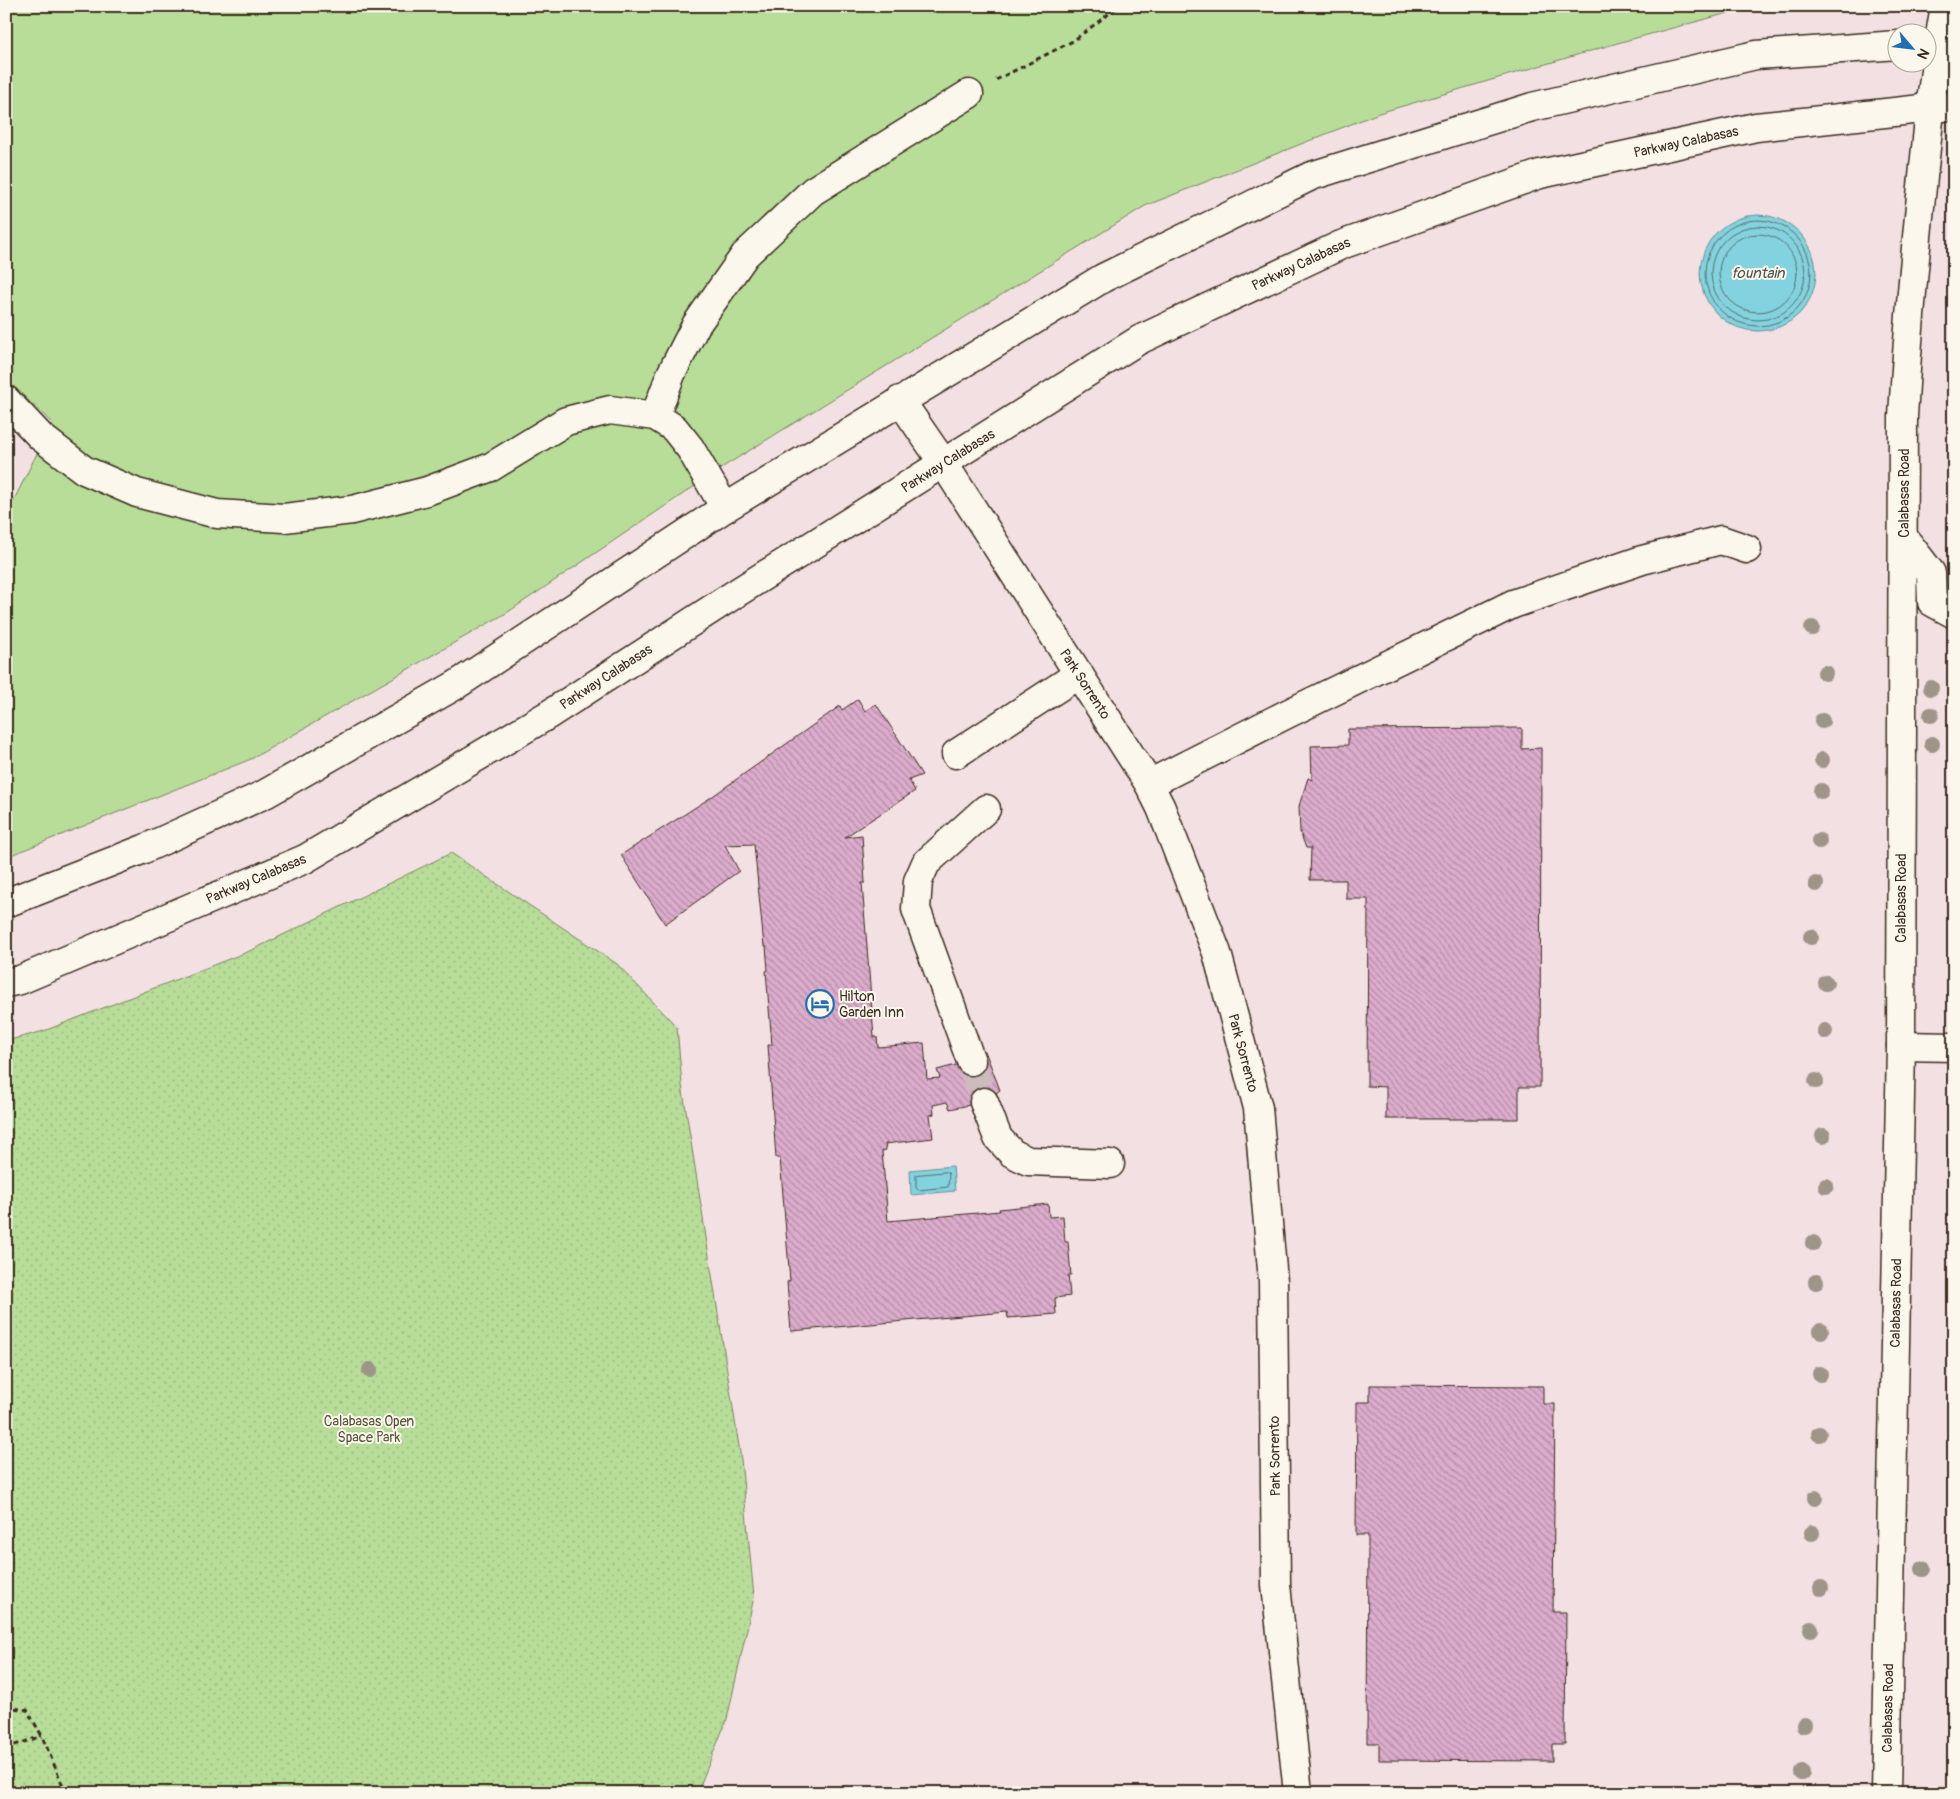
<svg xmlns="http://www.w3.org/2000/svg" width="1960" height="1799" font-family="Pangolin,sans-serif">
	<defs>
		<pattern id="park-dots" width="8" height="8" patternUnits="userSpaceOnUse" patternTransform="scale(1.25)"><rect width="8" height="8" fill="#b7dd99"/><path d="M2 2h.1M6 6h.1" fill="none" stroke="#9ebe83" stroke-width="1.8" stroke-linecap="round"/></pattern>
		<pattern id="building-back-hatch" width="6" height="6" patternUnits="userSpaceOnUse" patternTransform="scale(1.25)"><rect width="6" height="6" fill="#dcaccd"/><path d="M-1 5l2 2M0 0l6 6M5-1l2 2" fill="none" stroke="#b48ca6"/></pattern>
	</defs>
	<rect width="100%" height="100%" fill="#f2e0e3"/>
	<filter id="ink" filterUnits="userSpaceOnUse"><feTurbulence type="fractalNoise" baseFrequency=".02" numOctaves="2"/><feDisplacementMap in="SourceGraphic" scale="10" xChannelSelector="R" yChannelSelector="G"/><feConvolveMatrix kernelMatrix="1 2 1 2 8 2 1 2 1" color-interpolation-filters="sRGB"/></filter>
	<g filter="url(#ink)">
		<path fill="#b7dd99" stroke="#79845c" d="M6,6h1748l-133,36 -242,71 -234,93 -419,259 -218,147 -257,147 -245,98v-341l46,-93 -46,-44z"/>
		<path fill="url(#park-dots)" stroke="#79845c" d="M451,853l166,111 60,63 5,58 59,374 13,138 -27,122 -30,74h-691v-752l38,-10 208,-81z"/>
		<g fill="#83d2df" stroke="#668f92">
			<circle cx="1758" cy="273" r="58"/>
			<path d="M953,1166l2,25 -44,4 -1,-25z"/>
		</g>
		<g fill="none" stroke-linecap="round" stroke-linejoin="round">
			<g stroke="#586d6b" stroke-width="1">
				<circle cx="1758" cy="273" r="53"/>
				<circle cx="1758" cy="273" r="47"/>
				<circle cx="1758" cy="273" r="39"/>
				<path d="M947,1172l2,2 -1,13 -30,3 -2,-2v-13z"/>
			</g>
		</g>
		<g fill="url(#building-back-hatch)" stroke="#3b2a1e">
			<path d="M858,699l7,12 11,-7 46,71 -13,5 6,11 -70,46 17,-2 3,48h-3l12,154h3l1,10 46,-4 3,36 13,-1 -3,-8 34,-9 14,-10 15,39 -16,12 -34,7 -3,-7 -14,3 1,9 -4,1 3,23 -48,6 1,6 -4,1 6,70 112,-10 -1,-2 49,-5 1,13 14,-1 2,26h3l3,33h-3l2,21 -15,2 1,16 -48,4 -1,-6 -216,19 -4,-49 3,-1 -10,-123h-4l-8,-113h4l-6,-74 2,-1 -2,-24h-2l-10,-102 -29,1 14,26 -74,53 -44,-69 89,-57 130,-92 2,4z"/>
			<path d="M1522,728v21l19,-1 -1,339h-21v32h-133v-32l-19,-1 1,-187h-22v-19h-36l1,-32h-5l-6,-16 -1,-26 9,-28 4,2 -1,-34 37,-1v-16z"/>
			<path d="M1370,1385l173,1v18h12l-2,208h13l-1,132h-13v17l-173,-1v-17h-12l1,-208h-12l1,-133h13z"/>
		</g>
		<g fill="none" stroke-linecap="round" stroke-linejoin="round">
			<path stroke="#cdbcbc" stroke-width="28" stroke-dasharray="28 14" stroke-linecap="butt" d="M971,1061l13,41"/>
			<defs>
				<g id="minor">
					<path d="M6,400l35,37 43,33 53,23 80,21 67,4 68,-8 75,-19 64,-24 75,-46 44,-11 45,6 19,12 16,20 35,60"/>
					<path d="M900,400l44,64 205,320 12,24 56,145 41,155 15,173 3,304 22,208"/>
					<path d="M655,416l16,-42 25,-49 49,-70 68,-64 156,-97"/>
					<path d="M956,754l123,-80"/>
					<path d="M1149,784l138,-70 226,-110 129,-44 79,-20 26,9"/>
					<path d="M6,903l138,-54 121,-55 191,-109 269,-177 378,-230 208,-102 221,-69 224,-52 142,-10"/>
					<path d="M6,983l14,-3 285,-121 243,-144 190,-123 401,-252 202,-95 199,-71 216,-47 175,-19"/>
					<path d="M971,1061l-55,-152 2,-28 8,-18 60,-54"/>
					<path d="M984,1102l14,36 14,15 16,8 82,3"/>
				</g>
				<g id="major">
					<path d="M1931,108l23,-2"/>
					<path d="M1904,538l27,35 1,29 22,12"/>
					<path d="M1901,1046l53,1"/>
					<path d="M1886,1793l15,-747 2,-629c4,-71 10,-141 17,-211 7,-67 13,-134 25,-200"/>
				</g>
			</defs>
			<use href="#minor" stroke="#3b2a1e" stroke-width="31"/>
			<use href="#major" stroke="#3b2a1e" stroke-width="31"/>
			<g stroke="#3b2a1e" stroke-width="3" stroke-dasharray="5 4" stroke-linecap="butt">
				<path d="M996,80l77,-39 46,-35"/>
				<path d="M6,1707l21,3 15,26 24,57"/>
				<path d="M6,1748l36,-12"/>
			</g>
			<use href="#minor" stroke="#fbf7ec" stroke-width="28"/>
			<use href="#major" stroke="#fbf7ec" stroke-width="28"/>
		</g>
		<g fill="#9e9588">
			<circle cx="1812" cy="628" r="8"/>
			<circle cx="1825" cy="673" r="8"/>
			<circle cx="1931" cy="688" r="8"/>
			<circle cx="1931" cy="715" r="8"/>
			<circle cx="1822" cy="721" r="8"/>
			<circle cx="1932" cy="744" r="8"/>
			<circle cx="1822" cy="760" r="8"/>
			<circle cx="1821" cy="791" r="8"/>
			<circle cx="1819" cy="841" r="8"/>
			<circle cx="1816" cy="884" r="8"/>
			<circle cx="1811" cy="937" r="8"/>
			<circle cx="1826" cy="983" r="8"/>
			<circle cx="1825" cy="1031" r="8"/>
			<circle cx="1816" cy="1081" r="8"/>
			<circle cx="1823" cy="1136" r="8"/>
			<circle cx="1826" cy="1186" r="8"/>
			<circle cx="1813" cy="1243" r="8"/>
			<circle cx="1816" cy="1282" r="8"/>
			<circle cx="1821" cy="1331" r="8"/>
			<circle cx="370" cy="1370" r="8"/>
			<circle cx="1820" cy="1374" r="8"/>
			<circle cx="1819" cy="1434" r="8"/>
			<circle cx="1815" cy="1498" r="8"/>
			<circle cx="1812" cy="1533" r="8"/>
			<circle cx="1923" cy="1569" r="8"/>
			<circle cx="1821" cy="1588" r="8"/>
			<circle cx="1811" cy="1629" r="8"/>
			<circle cx="1804" cy="1725" r="8"/>
			<circle cx="1802" cy="1773" r="8"/>
		</g>
	</g>
	<defs>
		<symbol id="hotel-ring" viewBox="-11 -11 22 22"><circle r="9.5" fill="#fbf7ec" stroke="#1f6fb2" stroke-width="1.5"/><path d="M-6-4.5h1.5V1H6V5H4.5V3h-9V5H-6ZM-4 0a1.8 1.8 0 1 1 3.6 0ZM.5 0V-2.5h3Q6-2.5 6 0Z" fill="#1f6fb2"/></symbol>
	</defs>
	<g fill-rule="evenodd">
		<use href="#hotel-ring" x="804" y="988" width="32" height="32"/>
	</g>
	<g text-anchor="middle" dominant-baseline="central" stroke-width="4" stroke-linejoin="round" paint-order="stroke">
		<g font-size="14" fill="#3b2a1e" stroke="#fbf7ec">
			<text transform="translate(1686 142) rotate(-12)">Parkway Calabasas</text>
			<text transform="translate(1301 264) rotate(-25)">Parkway Calabasas</text>
			<text transform="translate(948 461) rotate(-32)">Parkway Calabasas</text>
			<text transform="translate(1904 493) rotate(-90)">Calabasas Road</text>
			<text transform="translate(606 677) rotate(-33)">Parkway Calabasas</text>
			<text transform="translate(1085 684) rotate(57)">Park Sorrento</text>
			<text transform="translate(256 879) rotate(-23)">Parkway Calabasas</text>
			<text transform="translate(1901 898) rotate(-90)">Calabasas Road</text>
			<text transform="translate(1243 1053) rotate(75)">Park Sorrento</text>
			<text transform="translate(1896 1303) rotate(-89)">Calabasas Road</text>
			<text transform="translate(1275 1456) rotate(-91)">Park Sorrento</text>
			<text transform="translate(1888 1708) rotate(-89)">Calabasas Road</text>
		</g>
		<g font-size="14" fill="#3b2a1e" stroke="#fbf7ec" text-anchor="start">
			<text x="839" y="996">Hilton<tspan x="839" dy="16">Garden Inn</tspan></text>
		</g>
		<g font-size="14" fill="#5a573d" stroke="#fbf7ec">
			<text x="369" y="1421">Calabasas Open<tspan x="369" dy="16">Space Park</tspan></text>
		</g>
		<g font-size="15" font-style="italic" fill="#4d544e" stroke="#fbf7ec">
			<text x="1758" y="273">fountain</text>
		</g>
	</g>
	<rect width="1960" height="1799" fill="none" stroke="#fbf7ec" stroke-width="25"/>
	<rect x="12" y="12" width="1935" height="1774" fill="none" stroke="#3b2a1e" stroke-width="2" filter="url(#ink)"/>
	<g transform="translate(1912 48) rotate(118)"><circle r="24" fill="#fbf7ec" stroke="#aea59a"/>
	<path d="M0-4L9 19L0 12L-9 19Z" fill="#1f6fb2"/>
	<text y="-8" font-size="14" font-weight="bold" text-anchor="middle" fill="#3b2a1e">N</text>
	</g>
</svg>
